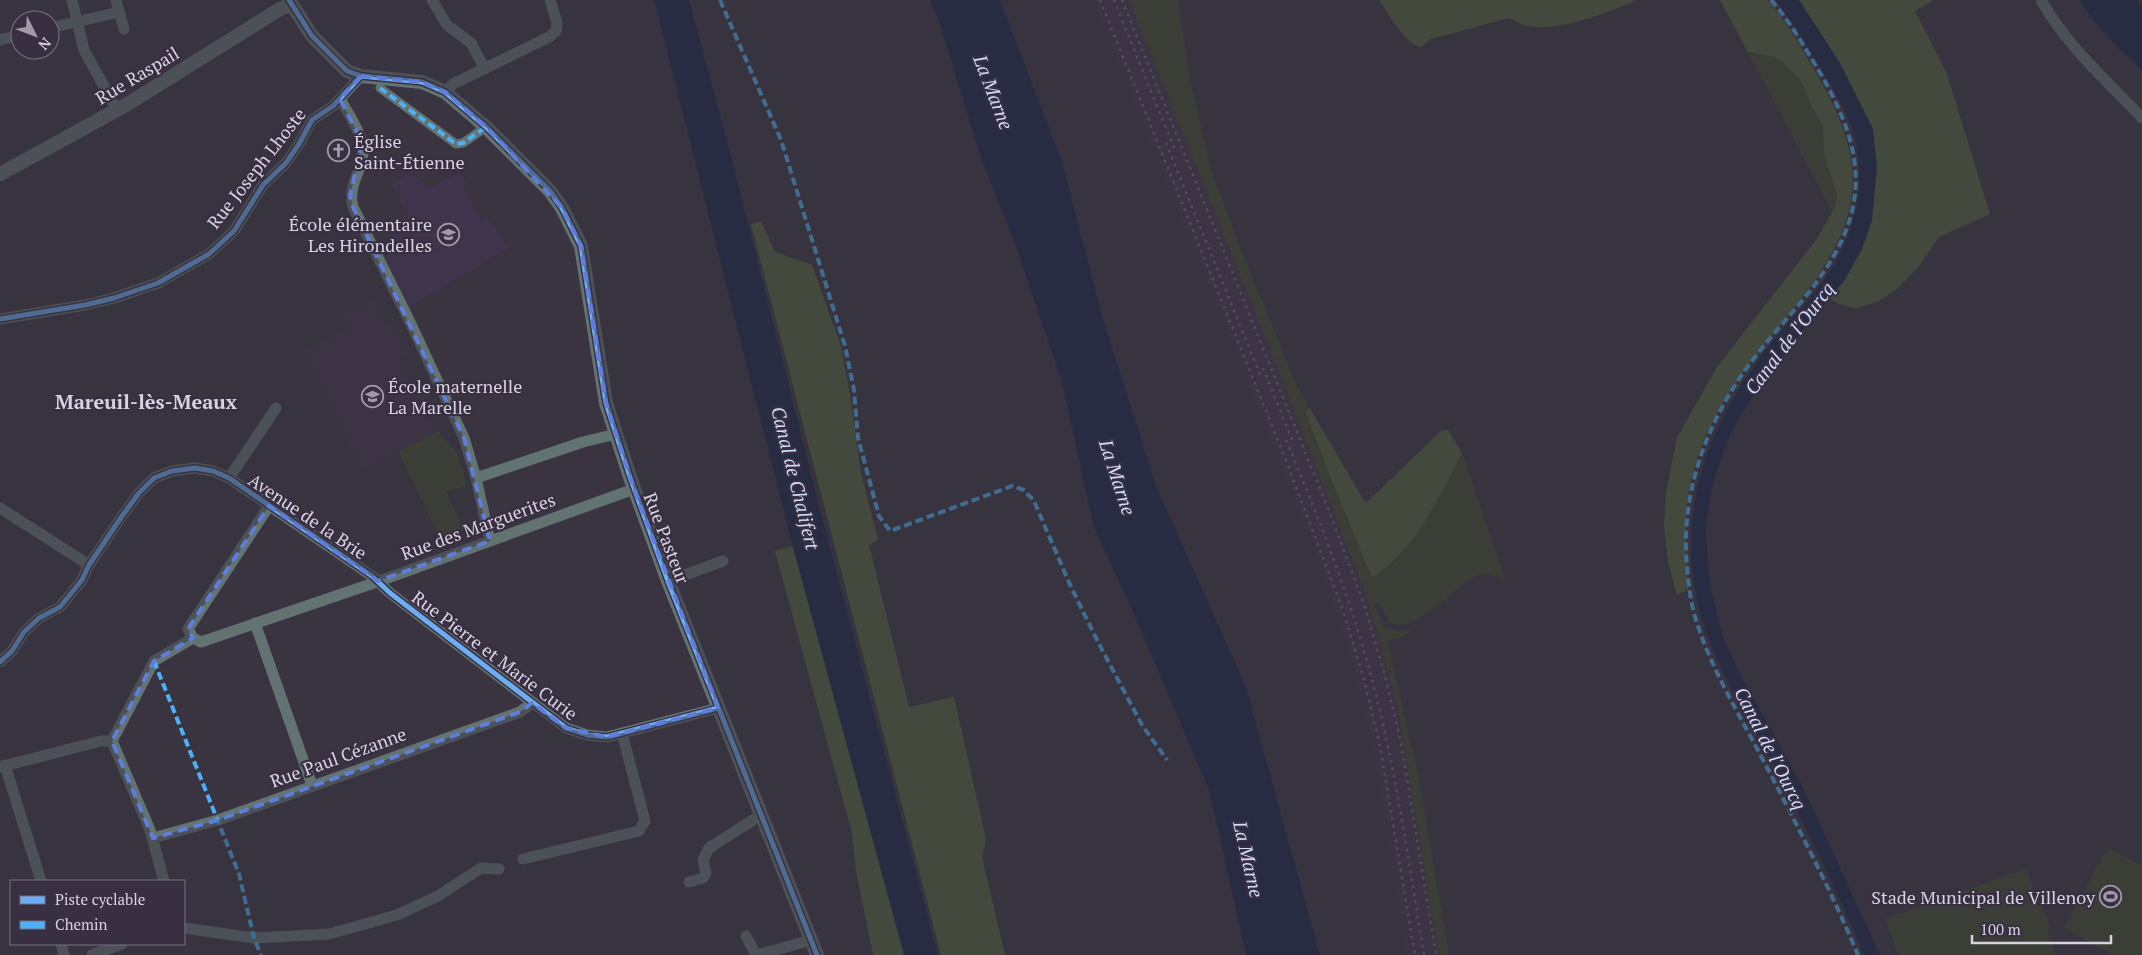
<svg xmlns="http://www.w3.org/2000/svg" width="2142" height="955" font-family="'PT Serif',serif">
	<rect width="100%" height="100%" fill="#39343f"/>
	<g fill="#40344c">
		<path d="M1094,0h35l136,336 100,255 31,108 43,256h-31l-33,-206 -28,-109 -33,-94z"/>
		<path d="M410,172l20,16 28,-15 9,9 -5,4 19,33 6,-3 22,32 -100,59 -28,-58 29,-29 -18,-36z"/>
		<path d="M374,300l12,27 5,-2 9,9 5,10 1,11 -7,4 35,74 -72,36 -56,-119 44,-20 -8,-15z"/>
	</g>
	<g fill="#3d4a2c">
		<path d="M1129,0h49l12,80 21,90 29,77 55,135 14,25 -3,6 66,165c42,-22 68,-85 90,-126l43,128c-9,-4 -20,-9 -29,-4 -25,12 -57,57 -86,47l-11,-21 -5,2 10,23 10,3 17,1 -8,5 -16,5 31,134 31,180h-10l-43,-256 -31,-108 -100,-255z"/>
		<path d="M1748,52l26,5 10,6 18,18 8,22 13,24 1,26 13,41 -4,19z"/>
		<path d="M439,431l3,5 15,16 10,34 -21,5 17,38 -22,11 -43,-89z"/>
		<path d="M2107,848l35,18v89h-28l-50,-27z"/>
		<path d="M2026,869l13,37 3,-1 8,24 -3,2 8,24h-157l-12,-36z"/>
	</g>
	<g fill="#516339">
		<path d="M1380,0h256c-28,13 -82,34 -113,25 -5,-2 -10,-5 -14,-7l-78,21 -10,8c-15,-2 -34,-34 -41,-47z"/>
		<path d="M1720,0h48c17,20 31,44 44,66 54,90 57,144 -8,229 -37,48 -79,92 -102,150 -7,17 -13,40 -15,58 -3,26 0,60 1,87l-11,5 -9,-33 -4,-36 2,-33 11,-55 40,-71 99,-127 19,-33 2,-13 -13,-41 -1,-26 -13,-24 -9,-22 -17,-18 -10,-6 -26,-5z"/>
		<path d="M1799,0h135l-19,11 32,63 43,140 -51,23 -20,29 -24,25 -18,11 -21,6 -17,-4 -10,-6 15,-17 18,-32 10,-29 1,-91 -33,-66z"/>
		<path d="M761,221l14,31 37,13 29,81 9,48 11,79 17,67 -9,5 40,162 45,-10 32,142 -4,18 23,98h-64l-190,-731z"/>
		<path d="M1309,407l54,92 4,3 75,-72h6l14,23c-24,45 -45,96 -90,125l-40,-97 -26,-68z"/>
		<path d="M796,545l112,410h-35l-17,-84 -4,-38 -77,-282z"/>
	</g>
	<g fill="#132348">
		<path d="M654,0h35l41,151 87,347 121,457h-34l-112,-411z"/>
		<path d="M930,0h70l62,161 40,155 55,172 89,199 74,268h-74l-37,-165 -72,-169 -44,-96 -31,-143 -48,-141 -34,-86 -39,-127z"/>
		<path d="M1775,0h24l41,63 33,66 4,39 -5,52 -10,29 -18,32 -72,86 -30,47 -12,21 -11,29 -8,29 -5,34 1,23 3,35 13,52 15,33 66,119 76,166h-16c-25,-59 -53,-117 -82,-174 -38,-73 -88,-141 -91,-225 -2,-76 25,-138 69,-198 18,-26 42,-49 61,-74 34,-44 48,-103 31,-156 -7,-20 -19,-39 -30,-57 -15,-24 -29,-49 -47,-71z"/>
		<path d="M2079,0h58l5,5v65c-24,-21 -46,-43 -63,-70z"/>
	</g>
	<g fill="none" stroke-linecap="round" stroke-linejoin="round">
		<path stroke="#637371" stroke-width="9" d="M380,88l76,56 7,-1 23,-16"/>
		<g stroke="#637371" stroke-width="11">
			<path d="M72,0l12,50 33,60"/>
			<path d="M116,0l8,29"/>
			<path d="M432,0l15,25 24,18 14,26"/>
			<path d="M2041,0c26,46 65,80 101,118"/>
			<path d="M50,28l69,-16"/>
			<path d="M0,40l20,-5"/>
			<path d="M445,92l8,-8 96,-47 7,-6 1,-8 -7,-23"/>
			<path d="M340,99c7,12 23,37 23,50 1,21 -16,34 -10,58l57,115 54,116 12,40 14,63"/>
			<path d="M0,319l85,-14 29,-7 44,-15 51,-29 25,-23 29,-46 23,-22 13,-19 13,-24 21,-14 28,-30"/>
			<path d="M229,478l47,-70"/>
			<path d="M476,478l107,-36 33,-8"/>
			<path d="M0,508l89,57"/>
			<path d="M668,581l55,-20"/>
			<path d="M255,623l57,162"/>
			<path d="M193,638l8,4 170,-58 263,-95"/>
			<path d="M193,638l-5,-9 81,-123"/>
			<path d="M0,662l12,-11 12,-19 15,-14 21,-11 22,-27 7,-15 33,-49 17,-23 15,-15 18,-7 23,-3 18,3 16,7 143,98 18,17 176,135 21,7 20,2 111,-29"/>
			<path d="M112,741l38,89 14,51"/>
			<path d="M112,741l42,-80 39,-23"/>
			<path d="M5,765l36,116"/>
			<path d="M0,767l101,-26h11"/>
			<path d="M153,838l65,-18 302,-108 12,-9"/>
			<path d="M523,859l116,-28 6,-10 -23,-88"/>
			<path d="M689,882l14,-4 3,-5 -3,-13 6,-12 52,-33"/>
			<path d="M184,928l70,10 75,-4 68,-19 41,-19 43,-28 18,1"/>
			<path d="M746,936l10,19"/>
			<path d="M61,944l3,11"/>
			<path d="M92,955l30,-11"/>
			<path d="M757,955l54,-15"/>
		</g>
		<g stroke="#637371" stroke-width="14">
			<path d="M289,0l23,36 35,35 14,5 61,6 23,10 41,35 64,64 12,17 19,38 25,157 24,74 38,104 149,374"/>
			<path d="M0,174l126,-69 154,-96 11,-4"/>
		</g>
		<g stroke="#6c7176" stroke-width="2.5" stroke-dasharray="2.5 5" stroke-linecap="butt">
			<path d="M1100,0l181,448 63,165 20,67 16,66 35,209"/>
			<path d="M1114,0l60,148"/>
			<path d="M1122,0l207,511 36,96 20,69 16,66 35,213"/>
			<path d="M1166,143l95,234"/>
			<path d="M1263,368l31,77"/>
			<path d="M1286,440c33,78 64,157 86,239 24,91 37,184 52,276"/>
		</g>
		<g stroke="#4cb0f7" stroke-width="4" stroke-dasharray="8 4" stroke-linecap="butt">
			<path d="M720,0l61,140 64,206 9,44 4,48 21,78 11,15 122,-45 12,4 10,11 37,86 28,57 43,81 25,35"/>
			<path d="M1771,0c19,22 33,46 48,71 51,87 51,145 -13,225 -17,21 -35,40 -51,61 -43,55 -71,123 -69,193 1,21 3,43 8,63 14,51 44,99 68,145 34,65 68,130 96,197"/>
			<path d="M380,88l76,56 7,-1 23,-16"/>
			<path d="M154,661l85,213 15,64 7,17"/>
		</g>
		<defs>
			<g id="cycleway">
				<path d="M289,0l23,36 35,35 14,5 61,6 23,10 41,35 64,64 12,17 19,38 25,157 24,74 38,104 149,374"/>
				<path d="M0,319l85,-14 29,-7 44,-15 51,-29 25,-23 29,-46 23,-22 13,-19 13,-24 21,-14 28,-30"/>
				<path d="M0,662l12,-11 12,-19 15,-14 21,-11 22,-27 7,-15 33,-49 17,-23 15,-15 18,-7 23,-3 18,3 16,7 143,98 18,17 176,135 21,7 20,2 111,-29"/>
			</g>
		</defs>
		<use href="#cycleway" stroke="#392f43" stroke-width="8"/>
		<use href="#cycleway" stroke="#6dadf4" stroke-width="5"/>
	</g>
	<path d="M0 0H2142V955H0ZM361,76l61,6 23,10 41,35 76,81 19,38 25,157 28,86 84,219 -111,29 -41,-9 -34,-25 -12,9 -302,108 -65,18 -41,-97 42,-80 39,-23 -5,-9 81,-123 109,75 112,-40 -26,-103 -111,-231 -3,-11 12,-54 -22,-43z" fill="#39343f" fill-opacity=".55" fill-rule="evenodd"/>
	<path fill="none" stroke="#5f7ddb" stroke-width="4" stroke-dasharray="10 6" stroke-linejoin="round" d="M361,76l61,6 23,10 41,35 76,81 19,38 25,157 28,86 84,219 -111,29 -41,-9 -34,-25 -12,9 -302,108 -65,18 -41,-97 42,-80 39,-23 -5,-9 81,-123 109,75 112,-40 -26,-103 -111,-231 -3,-11 12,-54 -22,-43z"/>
	<defs>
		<symbol id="church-ring" viewBox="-11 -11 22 22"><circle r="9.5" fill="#392f43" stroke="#a19ba8" stroke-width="1.5"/><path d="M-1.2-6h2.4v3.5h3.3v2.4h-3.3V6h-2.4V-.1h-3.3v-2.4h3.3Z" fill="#a19ba8"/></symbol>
		<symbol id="school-ring" viewBox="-11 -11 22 22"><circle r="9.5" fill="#392f43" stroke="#a19ba8" stroke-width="1.5"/><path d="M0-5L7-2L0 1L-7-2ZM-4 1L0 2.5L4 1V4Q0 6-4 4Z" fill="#a19ba8"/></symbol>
		<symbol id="stadium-ring" viewBox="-11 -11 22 22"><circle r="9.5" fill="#392f43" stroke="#a19ba8" stroke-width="1.5"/><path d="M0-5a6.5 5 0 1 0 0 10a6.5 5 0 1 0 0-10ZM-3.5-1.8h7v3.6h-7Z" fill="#a19ba8"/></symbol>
	</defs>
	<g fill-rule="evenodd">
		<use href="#church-ring" x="326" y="138" width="25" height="25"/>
		<use href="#school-ring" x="436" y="222" width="25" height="25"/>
		<use href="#school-ring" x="360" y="384" width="25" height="25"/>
		<use href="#stadium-ring" x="2098" y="884" width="25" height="25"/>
	</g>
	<g text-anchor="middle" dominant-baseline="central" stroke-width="4.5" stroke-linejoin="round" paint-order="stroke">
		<g font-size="18" fill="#d9d3e0" stroke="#392f43">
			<text transform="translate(137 75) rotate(-31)">Rue Raspail</text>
			<text transform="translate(256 168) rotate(-52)">Rue Joseph Lhoste</text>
			<text transform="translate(308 516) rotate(34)">Avenue de la Brie</text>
			<text transform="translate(478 526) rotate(-20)">Rue des Marguerites</text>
			<text transform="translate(667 538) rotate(69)">Rue Pasteur</text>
			<text transform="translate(495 655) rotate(37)">Rue Pierre et Marie Curie</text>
			<text transform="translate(338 757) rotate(-20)">Rue Paul Cézanne</text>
		</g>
		<g font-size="18" fill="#d9d3e0" stroke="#392f43" text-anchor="start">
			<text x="354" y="141">Église<tspan x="354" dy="21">Saint-Étienne</tspan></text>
			<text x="432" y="224" text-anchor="end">École élémentaire<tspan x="432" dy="21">Les Hirondelles</tspan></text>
			<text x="388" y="386">École maternelle<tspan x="388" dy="21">La Marelle</tspan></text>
			<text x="2095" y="897" text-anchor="end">Stade Municipal de Villenoy</text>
		</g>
		<g font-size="19" font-style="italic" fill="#ceddfa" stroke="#392f43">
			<text transform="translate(994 92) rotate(69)">La Marne</text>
			<text transform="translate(1789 338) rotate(-53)">Canal de l'Ourcq</text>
			<text transform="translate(1118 477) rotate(72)">La Marne</text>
			<text transform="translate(796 478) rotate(76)">Canal de Chalifert</text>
			<text transform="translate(1771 748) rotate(63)">Canal de l'Ourcq</text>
			<text transform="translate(1249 859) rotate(77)">La Marne</text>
		</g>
		<g font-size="20" font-weight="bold" fill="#d9d3e0" stroke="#392f43">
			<text x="146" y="401">Mareuil-lès-Meaux</text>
		</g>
	</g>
	<rect x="10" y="880" width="175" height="65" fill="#392f43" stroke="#797182"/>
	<rect x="20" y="896" width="25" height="8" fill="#6dadf4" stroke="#797182"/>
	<text x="55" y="905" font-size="15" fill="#d9d3e0">Piste cyclable</text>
	<rect x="20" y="921" width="25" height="8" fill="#4cb0f7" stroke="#797182"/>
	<text x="55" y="930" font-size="15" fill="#d9d3e0">Chemin</text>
	<g transform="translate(35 35) rotate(132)"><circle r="24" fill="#392f43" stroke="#797182"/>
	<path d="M0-4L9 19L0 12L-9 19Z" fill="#a19ba8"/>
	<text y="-8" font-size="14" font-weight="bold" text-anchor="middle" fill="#d9d3e0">N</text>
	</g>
	<path d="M1972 935v8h139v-8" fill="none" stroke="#d9d3e0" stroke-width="2.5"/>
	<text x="1980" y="935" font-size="15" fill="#d9d3e0" stroke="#392f43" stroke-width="4" paint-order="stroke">100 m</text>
</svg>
